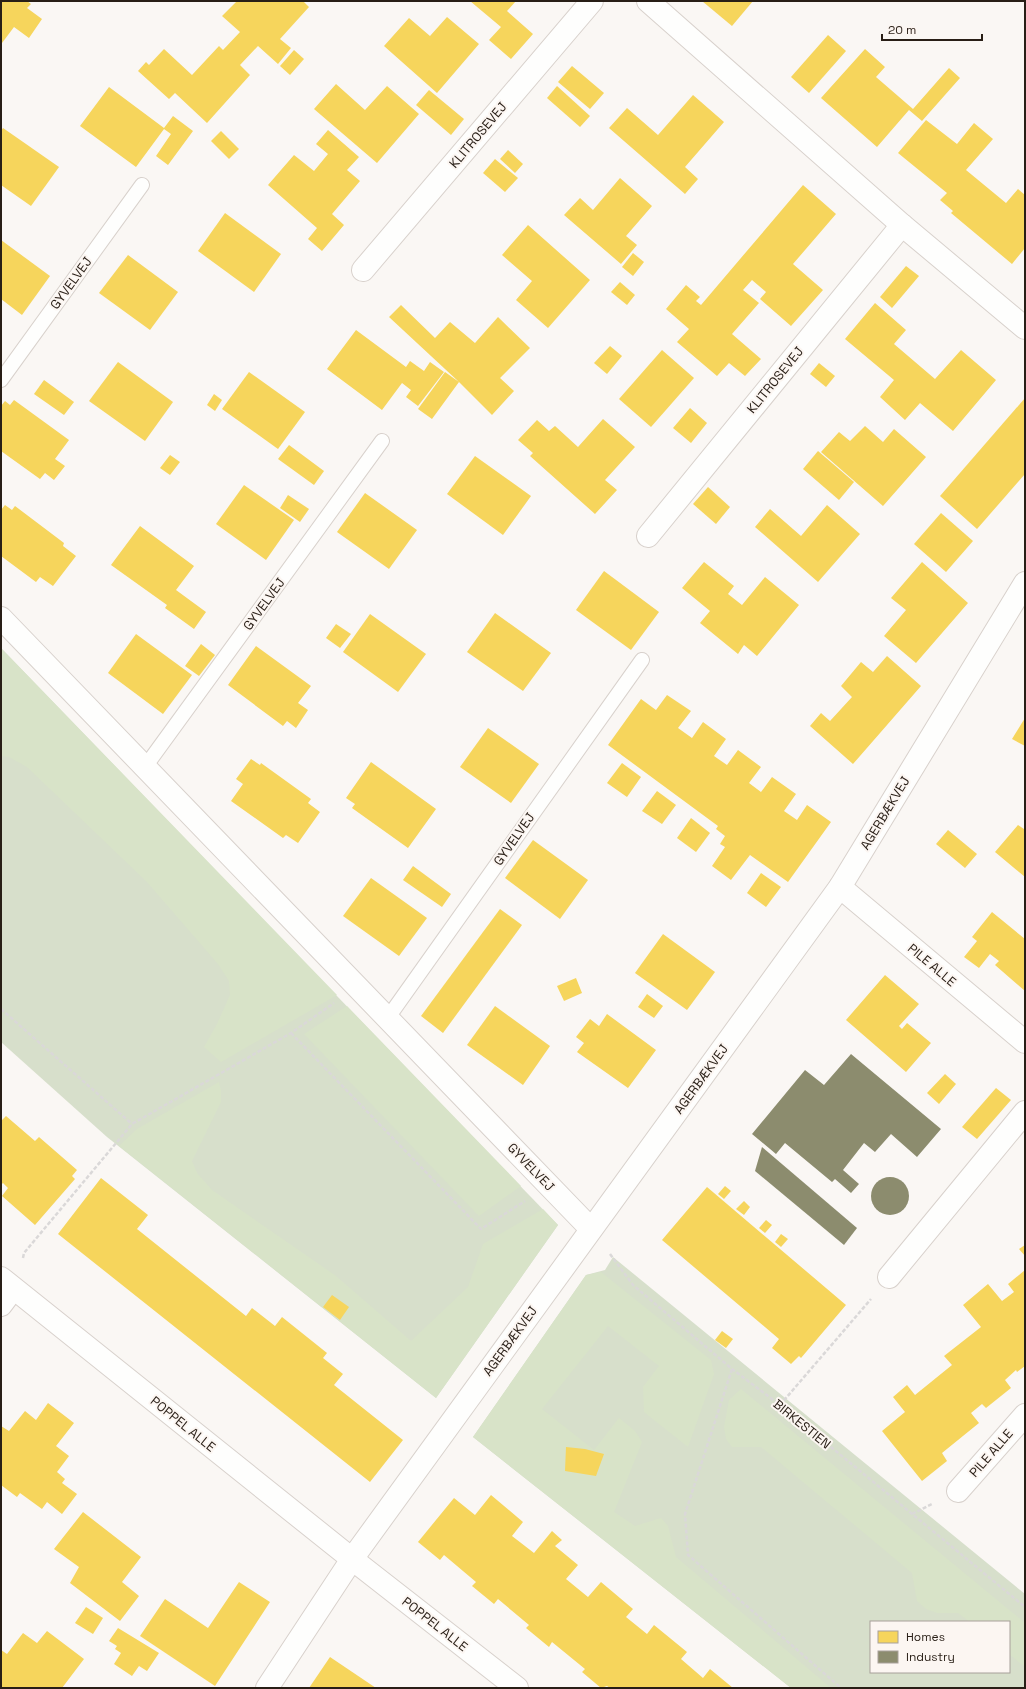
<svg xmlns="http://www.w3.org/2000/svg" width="1026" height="1689" font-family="'Space Grotesk',sans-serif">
	<rect width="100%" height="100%" fill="#faf7f4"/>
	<g fill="#d7dfcb" fill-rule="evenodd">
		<path d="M1,648l557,577 -122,173 -329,-261 -106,-95z"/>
		<path d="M613,1257l412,337v94h-234l-318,-251 113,-162 19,-5zM871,1622h138v50h-138z"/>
	</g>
	<g fill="#d8e3c8">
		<path d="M1,648l336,347 -116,67 -17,-15 13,-23 13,-29 -1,-14 -11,-17 -71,-82 -120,-115 -18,-10 -8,-1z"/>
		<path d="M347,1006l174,180 -42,30 -175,-182z"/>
		<path d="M219,1082l2,9v11l-29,59 5,12 15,17 124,86 75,65 57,-54 15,-43 60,-35 15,16 -122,173 -317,-252 18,-17z"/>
		<path d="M601,1272l110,88 3,14 -26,73 -44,-35 -1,-25 16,-21 -51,-40 -66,83 52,41 25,-32 16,13 7,11 -28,70 21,14 26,-8 7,8 8,31 155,131h-40l-318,-251 113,-162z"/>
		<path d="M741,1389l284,234v44l-16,-13v-32h-39l-12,-9h-21l-11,-4 -9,-8 -5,-28 -151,-126h-29l-6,-8 -2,-12 5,-27z"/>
	</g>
	<g fill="#f6d55c">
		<path d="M1,1h26l4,3 -4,4 15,11 -13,19 -15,-11 -12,16 -1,-1z"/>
		<path d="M237,1h66l6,6 -29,32 11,9 -13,16 -20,-18 -18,19 10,10 -43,48 -32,-30 -6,6 -31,-28 8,-9 3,3 15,-16 28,26 27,-29 4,4 17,-18 -18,-16z"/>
		<path d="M470,1h46l-9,10 26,23 -22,25 -22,-19 12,-13z"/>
		<path d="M702,1h51l-21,25z"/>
		<path d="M447,17l32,27 -42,49 -53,-47 25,-28 21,18z"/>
		<path d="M828,35l18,16 -37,42 -18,-16z"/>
		<path d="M865,49l20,18 -9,10 37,32 36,-41 11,10 -38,43 -13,-11 -32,37 -56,-49z"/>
		<path d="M294,50l10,9 -14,16 -10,-9z"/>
		<path d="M572,66l32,27 -14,16 -32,-27z"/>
		<path d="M336,84l29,26 22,-24 32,28 -42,49 -63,-54z"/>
		<path d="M557,86l33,30 -10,11 -33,-29z"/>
		<path d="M109,87l55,41 9,-12 20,15 -25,34 -12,-9 15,-22 -7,-5 -28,38 -56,-41z"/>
		<path d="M429,90l35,29 -13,16 -35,-30z"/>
		<path d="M693,95l31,27 -39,45 13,12 -13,15 -76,-66 18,-20 31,27z"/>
		<path d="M926,120l31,24 17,-21 19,16 -27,31 40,33 12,-14 7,6v53l-13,16 -61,-51 2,-2 -13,-11 7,-7 -49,-40z"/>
		<path d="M3,128l56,39 -28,39 -30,-21v-54z"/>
		<path d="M328,130l31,27 -12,13 13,11 -28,33 12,11 -22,26 -14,-12 9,-11 -49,-43 26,-30 20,16 14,-17 -12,-10z"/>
		<path d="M221,131l18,18 -10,10 -18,-18z"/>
		<path d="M508,150l15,14 -8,9 -15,-14z"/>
		<path d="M495,159l23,19 -13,14 -22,-19z"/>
		<path d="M620,178l32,28 -26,30 11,9 -16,19 -57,-49 16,-17 13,12z"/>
		<path d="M803,185l33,29 -43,50 30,26 -32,36 -31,-27 6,-7 -14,-12 -9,10 16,13 -27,31 29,25 -16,17 -16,-13 -12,13 -40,-34 12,-13 -23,-20 20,-24 14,12 -4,4 5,4z"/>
		<path d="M225,213l56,41 -27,38 -56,-41z"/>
		<path d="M528,225l62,55 -42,48 -32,-28 16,-19 -30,-26z"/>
		<path d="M1,240l49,36 -28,39 -21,-16z"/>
		<path d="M633,253l11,9 -11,14 -11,-9z"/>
		<path d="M128,255l50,37 -28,38 -51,-37z"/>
		<path d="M906,266l13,10 -27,32 -12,-11z"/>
		<path d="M620,282l15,13 -8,10 -16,-13z"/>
		<path d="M875,303l31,27 -12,14 41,35 26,-29 35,30 -43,51 -33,-28 -15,17 -25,-23 14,-17 -49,-41z"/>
		<path d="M401,305l34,33 15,-16 25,21 23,-26 32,31 -30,30 14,13 -22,24 -33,-33 -27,37 -14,-10 27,-37 14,10 -70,-65z"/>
		<path d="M356,330l50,37 4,-6 14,10 6,-9 14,10 -26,34 -12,-9 5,-7 -9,-7 -20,27 -55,-41z"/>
		<path d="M610,346l12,10 -15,18 -13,-11z"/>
		<path d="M662,350l32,28 -43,49 -32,-28z"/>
		<path d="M118,362l55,40 -28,39 -56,-40z"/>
		<path d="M819,363l16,13 -9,11 -16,-13z"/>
		<path d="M249,372l56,40 -27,37 -56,-40z"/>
		<path d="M44,380l30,22 -10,13 -30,-21z"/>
		<path d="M214,394l8,6 -7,11 -8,-6z"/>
		<path d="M1025,398v76l-48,55 -37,-33z"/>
		<path d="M14,400l55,40 -14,19 10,7 -11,14 -9,-7 -5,6 -39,-28v-45l4,-5 5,4z"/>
		<path d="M690,408l17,15 -16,20 -18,-15z"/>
		<path d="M603,419l32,28 -30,33 12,10 -22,24 -65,-58 3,-3 -15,-13 19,-20 12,11 6,-5 23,21z"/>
		<path d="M865,426l18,16 11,-13 32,28 -43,49 -62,-54 18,-20 11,9z"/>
		<path d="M289,445l35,26 -10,14 -36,-26z"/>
		<path d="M818,451l36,31 -15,18 -36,-31z"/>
		<path d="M170,455l10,7 -10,13 -10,-7z"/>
		<path d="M475,456l56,40 -28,39 -56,-41z"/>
		<path d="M244,485l50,35 -28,40 -50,-36z"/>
		<path d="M708,487l22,20 -14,17 -23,-20z"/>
		<path d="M365,493l52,37 -28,39 -52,-37z"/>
		<path d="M288,495l21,14 -9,13 -20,-14z"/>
		<path d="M5,505l7,5 3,-4 49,37 -1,3 13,10 -23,30 -13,-9 -4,5 -35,-26v-46z"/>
		<path d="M827,505l33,29 -42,48 -63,-55 15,-18 31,27z"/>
		<path d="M941,513l32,28 -27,31 -32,-28z"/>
		<path d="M140,526l54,40 -18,24 30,22 -12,17 -29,-21 2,-3 -56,-40z"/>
		<path d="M704,562l30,24 -6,8 14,11 23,-28 34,28 -42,51 -13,-11 -6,9 -38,-31 10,-12 -28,-23z"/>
		<path d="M922,562l46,41 -52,60 -32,-27 22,-26 -15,-12z"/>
		<path d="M604,571l55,41 -28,38 -55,-40z"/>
		<path d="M495,613l56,40 -28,38 -56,-39z"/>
		<path d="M370,614l56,40 -28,38 -55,-40z"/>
		<path d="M336,624l15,10 -11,14 -14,-10z"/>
		<path d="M136,634l56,41 -29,39 -55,-41z"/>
		<path d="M201,644l14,11 -16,21 -14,-10z"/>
		<path d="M256,646l55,40 -13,17 10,7 -12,18 -9,-7 -4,5 -55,-41z"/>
		<path d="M887,656l34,30 -68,78 -43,-38 11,-13 9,8 22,-24 -11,-11 20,-24 12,10z"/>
		<path d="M667,695l24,16 -13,17 14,10 11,-16 23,17 -12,17 13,9 11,-15 23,17 -12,16 12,9 11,-15 24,17 -12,17 13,9 10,-15 24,17 -43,60 -38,-27 -19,25 -19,-14 13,-19 -5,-3 5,-8 -9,-7 2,-3 -110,-81 33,-46 15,11z"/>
		<path d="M1025,718v28l-13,-7z"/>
		<path d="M488,728l51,36 -28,39 -51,-36z"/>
		<path d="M251,759l9,6 1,-2 50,36 -3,4 12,9 -22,31 -12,-8 -3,3 -52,-37 12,-17 -7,-5z"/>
		<path d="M371,762l65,47 -28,39 -56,-40 3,-4 -9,-6z"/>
		<path d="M622,763l19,14 -14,20 -20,-14z"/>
		<path d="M657,791l19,14 -14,19 -20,-13z"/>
		<path d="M691,818l19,15 -14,19 -19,-14z"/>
		<path d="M1018,825l6,4 1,-1v49l-30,-25z"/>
		<path d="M948,830l29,24 -12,14 -29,-24z"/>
		<path d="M533,840l55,40 -28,39 -55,-41z"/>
		<path d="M413,866l38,28 -9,13 -39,-27z"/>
		<path d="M761,873l20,14 -15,20 -19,-14z"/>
		<path d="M371,878l56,40 -28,38 -56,-40z"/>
		<path d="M500,909l22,16 -79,108 -22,-17z"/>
		<path d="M992,912l33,27v52l-30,-26 4,-4 -9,-7 -11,14 -15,-11 13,-16 -5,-4z"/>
		<path d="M663,934l52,38 -28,38 -52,-37z"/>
		<path d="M885,975l34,29 -20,22 3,3 5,-6 24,20 -25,29 -60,-52z"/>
		<path d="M576,978l6,15 -18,8 -7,-15z"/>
		<path d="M647,994l16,12 -9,12 -16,-11z"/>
		<path d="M495,1006l55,40 -27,39 -56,-40z"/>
		<path d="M607,1014l49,36 -28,38 -51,-36 7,-9 -8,-6 14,-18 9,7z"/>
		<path d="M945,1074l11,10 -17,20 -12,-11z"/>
		<path d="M996,1088l15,12 -34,39 -15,-12z"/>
		<path d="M6,1116l29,25 4,-4 38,33 -5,6 3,3 -40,46 -33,-29 6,-8 -5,-5 -2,2v-64z"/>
		<path d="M101,1178l47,37 -11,14 109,87 6,-8 23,18 7,-9 45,36 -4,5 20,16 -9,11 69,55 -33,42 -312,-248z"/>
		<path d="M725,1186l6,5 -7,8 -6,-5z"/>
		<path d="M707,1187l139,118 -45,53 -2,-2 -8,8 -19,-16 7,-9 -117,-99z"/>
		<path d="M744,1201l6,6 -6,8 -8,-6z"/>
		<path d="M766,1220l6,5 -7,8 -6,-5z"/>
		<path d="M781,1234l7,5 -7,8 -6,-5z"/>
		<path d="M1025,1245v11l-6,-7z"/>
		<path d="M1025,1270v96l-8,6 -1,-2 -11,10 6,8 -25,20 -4,-4 -11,9 8,10 -37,30 5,8 -25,20 -40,-50 23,-19 -12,-15 14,-12 8,10 37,-30 -8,-9 37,-29 -18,-22 25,-21 14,17 12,-9 -6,-8z"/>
		<path d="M332,1295l17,12 -9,13 -17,-13z"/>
		<path d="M722,1331l11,8 -7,9 -11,-8z"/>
		<path d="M48,1403l26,20 -18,23 13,10 -12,16 8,7 -3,4 15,11 -15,20 -15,-12 -5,7 -22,-16 -3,4 -16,-12v-59l8,5 16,-20 11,9z"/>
		<path d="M566,1447l19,2 19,5 -8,22 -31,-5z"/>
		<path d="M491,1495l32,27 -11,14 22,17 18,-22 10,9 -7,6 23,19 -12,14 22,18 13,-15 32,27 -7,8 21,17 7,-9 33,27 -6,7 22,19 7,-9 23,19h-123l-3,-2 -6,2 -19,-16 3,-3 -33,-27 -3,5 -23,-19 3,-3 -31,-26 -4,5 -22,-18 4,-4 -32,-27 -4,5 -22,-18 36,-44 21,17z"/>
		<path d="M83,1512l58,45 -19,25 17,14 -19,25 -50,-38 9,-16 -25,-18z"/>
		<path d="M239,1582l31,20 -55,84 -75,-50 25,-37 43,29z"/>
		<path d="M86,1607l17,11 -10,16 -18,-11z"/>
		<path d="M118,1628l41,25 -12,18 -8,-5 -7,10 -18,-12 7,-11 -6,-4 2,-3 -8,-5z"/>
		<path d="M47,1631l37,28 -22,29h-61v-38l6,4 16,-21 14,10z"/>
		<path d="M330,1657l46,31h-67z"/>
	</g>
	<g fill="#8c8c6e">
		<path d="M851,1054l90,75 -24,28 -26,-23 -16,18 -11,-9 -21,27 16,14 -8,9 -16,-14 -3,3 -47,-39 -9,11 -24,-20 53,-64 19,15z"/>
		<path d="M762,1147l95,81 -13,17 -89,-74z"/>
		<circle cx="890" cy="1196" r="19"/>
	</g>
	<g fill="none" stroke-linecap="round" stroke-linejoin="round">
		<defs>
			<g id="lane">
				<path d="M1,380l141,-195"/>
				<path d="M145,767l237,-326"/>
				<path d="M387,1019l255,-359"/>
			</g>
			<g id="street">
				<path d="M648,1l254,224 123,103"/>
				<path d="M363,270l229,-269"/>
				<path d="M648,536l254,-311"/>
				<path d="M1,618l590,611"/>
				<path d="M840,887l185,155"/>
				<path d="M889,1277l136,-165"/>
				<path d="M1,1278l351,281 165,129"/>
				<path d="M1,1305l12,-16"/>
				<path d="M958,1491l67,-76"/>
				<path d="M267,1688l85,-129 488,-672 185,-304"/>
			</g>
		</defs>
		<use href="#lane" stroke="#d8d1cc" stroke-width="16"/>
		<use href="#street" stroke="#d8d1cc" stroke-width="24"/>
		<g stroke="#dad8d8" stroke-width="2.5" stroke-dasharray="4 2" stroke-linecap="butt">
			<path d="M1,1009l131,115"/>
			<path d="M291,1033l190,196 44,-28"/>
			<path d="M610,1254l23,31 99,84 48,36 245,202"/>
			<path d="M23,1258l1,-5 108,-129 159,-91 43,-30"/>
			<path d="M732,1369l-47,145 3,41 153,133"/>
			<path d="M780,1405l91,-106"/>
			<path d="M912,1514l20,-10"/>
		</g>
		<use href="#lane" stroke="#fefefd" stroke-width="14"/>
		<use href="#street" stroke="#fefefd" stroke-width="22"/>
	</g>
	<g text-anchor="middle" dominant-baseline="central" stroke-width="4" stroke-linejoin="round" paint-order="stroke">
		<g font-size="13" fill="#281e16" stroke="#fcf6f2">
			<text transform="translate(478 135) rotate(-50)">KLITROSEVEJ</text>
			<text transform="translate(71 283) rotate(-54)">GYVELVEJ</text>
			<text transform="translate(775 380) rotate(-51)">KLITROSEVEJ</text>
			<text transform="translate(264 604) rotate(-54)">GYVELVEJ</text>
			<text transform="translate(885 813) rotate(-59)">AGERBÆKVEJ</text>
			<text transform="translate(514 839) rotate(-55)">GYVELVEJ</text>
			<text transform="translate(932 965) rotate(40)">PILE ALLE</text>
			<text transform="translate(701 1079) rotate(-54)">AGERBÆKVEJ</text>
			<text transform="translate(531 1167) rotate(46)">GYVELVEJ</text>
			<text transform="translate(510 1341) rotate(-54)">AGERBÆKVEJ</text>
			<text transform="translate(183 1424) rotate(39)">POPPEL ALLE</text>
			<text transform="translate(802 1424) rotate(39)">BIRKESTIEN</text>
			<text transform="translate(991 1453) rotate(-49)">PILE ALLE</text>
			<text transform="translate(435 1624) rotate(38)">POPPEL ALLE</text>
		</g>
	</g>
	<rect width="1026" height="1689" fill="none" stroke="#281e16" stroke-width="4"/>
	<rect x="870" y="1621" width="140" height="52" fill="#fcf6f2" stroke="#a7a09a"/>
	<rect x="878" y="1631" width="20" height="12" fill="#f6d55c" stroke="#a7a09a"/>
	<text x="906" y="1641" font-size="12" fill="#281e16">Homes</text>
	<rect x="878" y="1651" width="20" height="12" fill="#8c8c6e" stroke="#a7a09a"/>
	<text x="906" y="1661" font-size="12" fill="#281e16">Industry</text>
	<path d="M882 34v6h100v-6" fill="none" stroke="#281e16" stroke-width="2"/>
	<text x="888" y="34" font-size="12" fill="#281e16" stroke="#fcf6f2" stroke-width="3" paint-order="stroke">20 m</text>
</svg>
